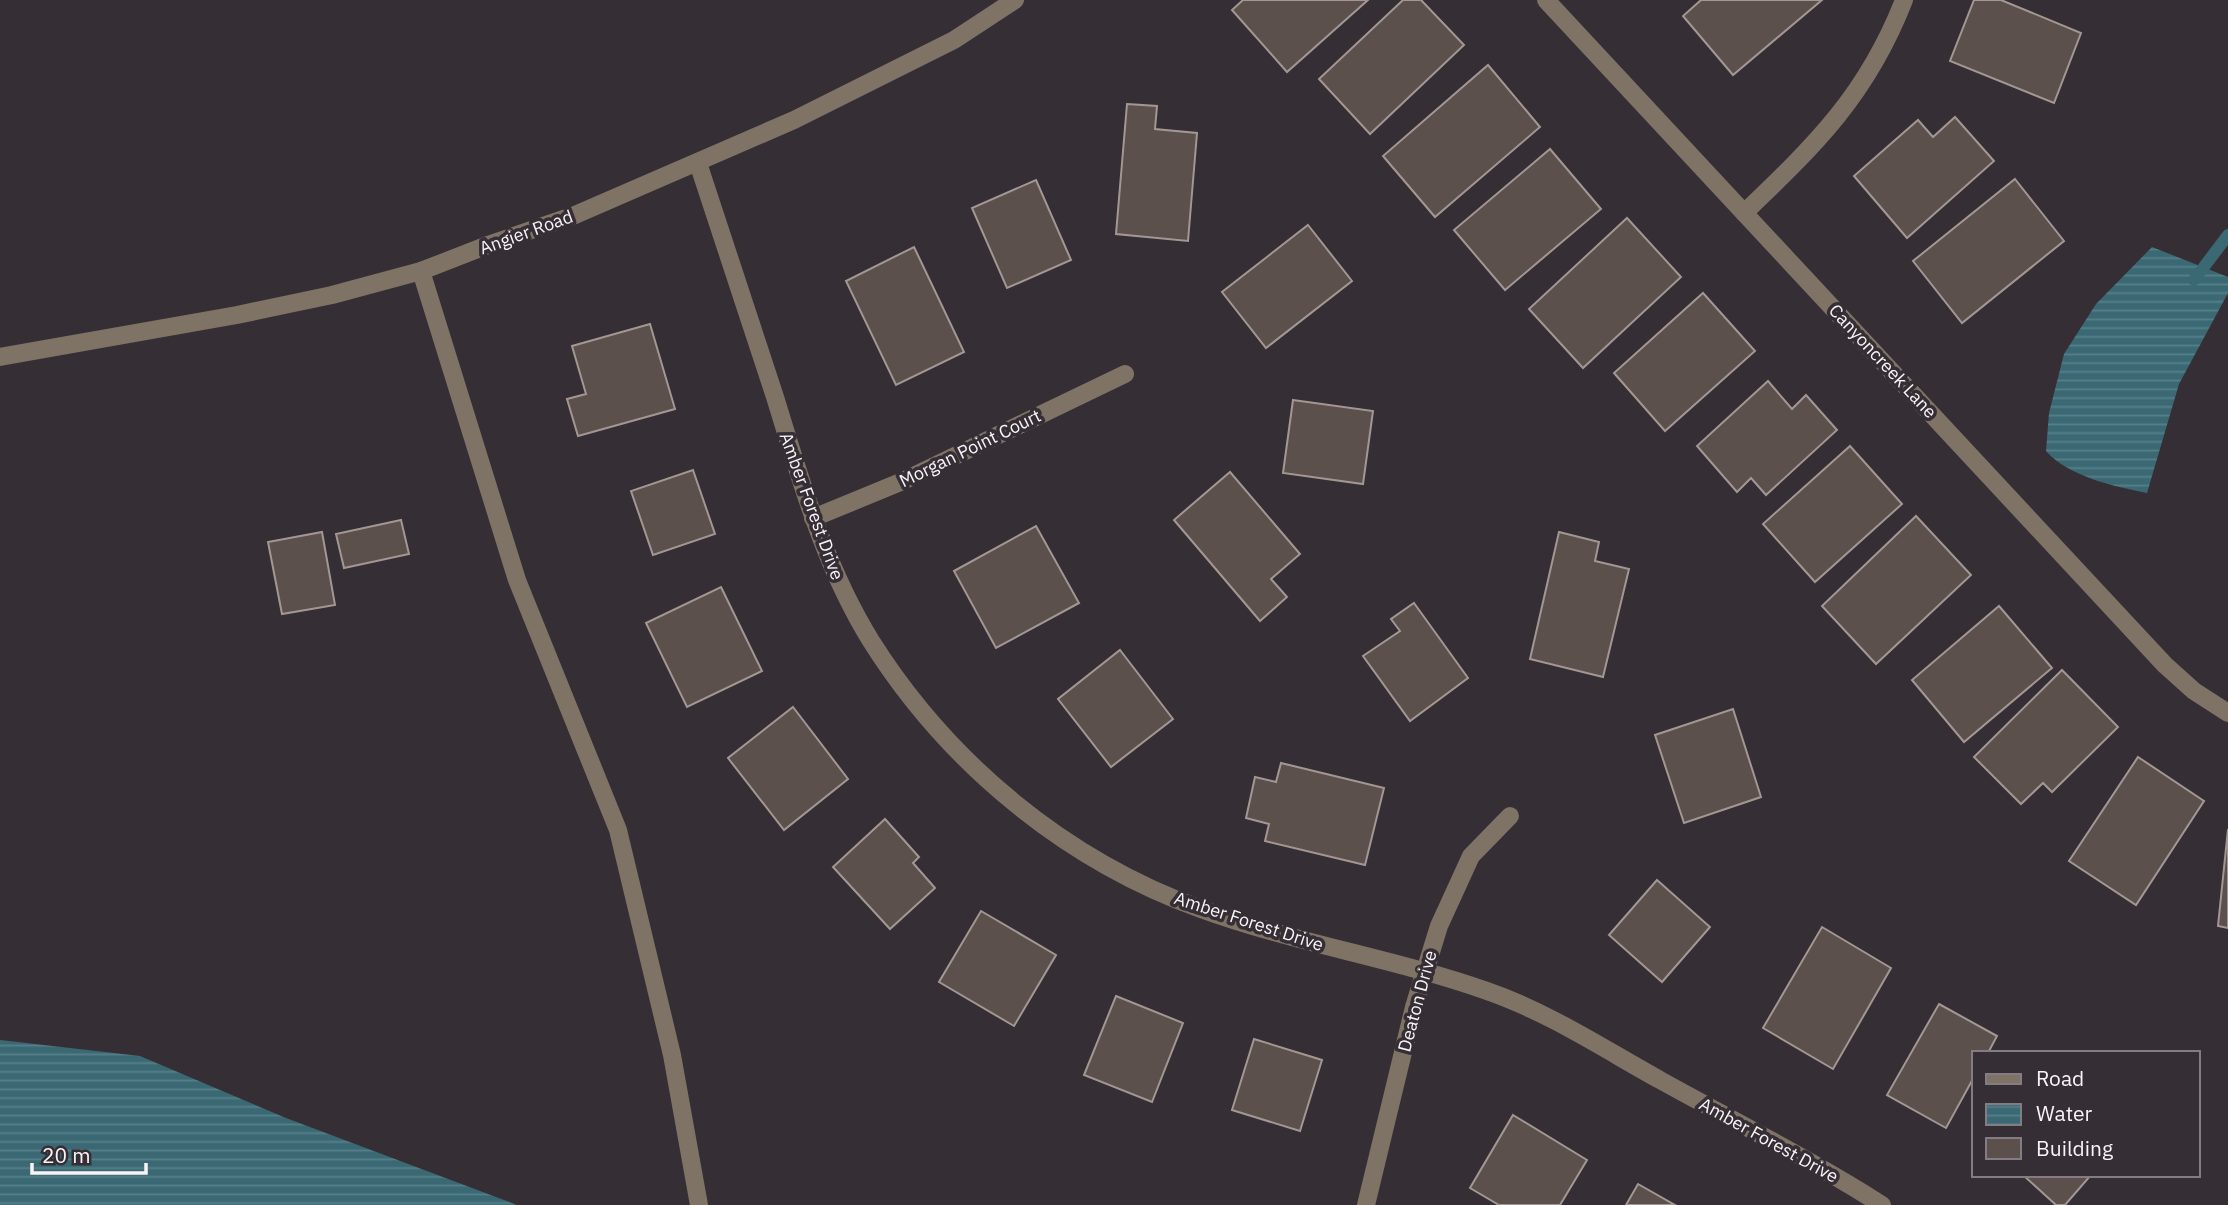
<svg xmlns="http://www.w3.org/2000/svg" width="2228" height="1205" font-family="'IBM Plex Sans',sans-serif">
	<defs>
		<pattern id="water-rules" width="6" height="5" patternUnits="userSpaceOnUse" patternTransform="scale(1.75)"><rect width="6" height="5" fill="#3a6974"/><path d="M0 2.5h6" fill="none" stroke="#577f89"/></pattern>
	</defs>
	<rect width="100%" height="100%" fill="#352e35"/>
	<g fill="url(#water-rules)">
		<path d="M2152,247l76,30v16l-49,91 -32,109c-33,-7 -78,-16 -101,-42l3,-38 15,-59 32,-50z"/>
		<path d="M0,1040l140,16 146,62 231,87h-517z"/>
	</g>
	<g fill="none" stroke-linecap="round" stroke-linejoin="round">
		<path stroke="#3a6974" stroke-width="12" d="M2194,280l34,-45"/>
	</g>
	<g fill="#5b504c" stroke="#a39793" stroke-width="2">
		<path d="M1243,0h125l-81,72 -55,-62z"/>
		<path d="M1403,0h18l43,45 -94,89 -51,-55z"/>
		<path d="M1701,0h121l-89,75 -50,-59z"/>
		<path d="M1974,0h27l80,33 -27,70 -104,-42z"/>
		<path d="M1488,65l52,62 -105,90 -52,-61z"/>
		<path d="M1127,104l30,2 -2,23 42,4 -9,108 -72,-7z"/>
		<path d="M1955,117l39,44 -87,77 -53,-62 64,-56 15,17z"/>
		<path d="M1550,149l51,60 -96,81 -51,-60z"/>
		<path d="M2015,179l49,62 -102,82 -49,-62z"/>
		<path d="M1036,180l35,80 -64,28 -35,-80z"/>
		<path d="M1627,218l54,59 -98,91 -54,-59z"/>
		<path d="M1308,225l44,56 -86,67 -44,-56z"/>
		<path d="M914,247l50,105 -68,33 -50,-104z"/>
		<path d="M1703,293l52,58 -90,80 -51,-58z"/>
		<path d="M650,324l25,85 -97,27 -11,-37 19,-5 -14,-48z"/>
		<path d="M1768,381l24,28 14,-14 31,35 -71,65 -15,-17 -14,14 -40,-46z"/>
		<path d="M1293,400l80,11 -10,73 -80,-11z"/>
		<path d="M1850,446l52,58 -87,78 -52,-58z"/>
		<path d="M693,470l22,64 -62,21 -22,-64z"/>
		<path d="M1230,472l70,82 -29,25 16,18 -27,24 -86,-101z"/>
		<path d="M1916,516l55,59 -95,89 -54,-58z"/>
		<path d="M401,520l8,34 -65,14 -8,-34z"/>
		<path d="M1036,526l43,77 -83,45 -42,-77z"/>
		<path d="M322,532l13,73 -53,9 -14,-72z"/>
		<path d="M1559,532l40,10 -4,19 34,8 -26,108 -73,-18z"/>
		<path d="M721,587l41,84 -75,36 -41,-84z"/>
		<path d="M1414,603l54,75 -58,43 -47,-65 37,-25 -9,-12z"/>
		<path d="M1999,606l53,62 -88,74 -52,-62z"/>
		<path d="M1120,650l53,69 -62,48 -53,-68z"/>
		<path d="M2062,670l56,57 -66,65 -9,-9 -22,21 -47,-47z"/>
		<path d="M793,707l55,72 -64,51 -56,-72z"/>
		<path d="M1733,709l28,88 -77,26 -29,-88z"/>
		<path d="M2138,757l66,44 -68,104 -67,-44z"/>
		<path d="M1281,763l103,25 -19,77 -100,-24 4,-17 -23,-6 9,-41 21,5z"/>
		<path d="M885,819l34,38 -6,6 22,25 -45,41 -57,-62z"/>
		<path d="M2228,829v99l-10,-2z"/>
		<path d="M1657,880l53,47 -48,55 -53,-47z"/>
		<path d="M981,911l75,44 -42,71 -75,-44z"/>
		<path d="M1822,927l69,41 -58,101 -70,-41z"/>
		<path d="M1116,996l67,27 -31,79 -68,-27z"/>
		<path d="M1939,1004l58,32 -9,17h-14v24l-28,51 -59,-33z"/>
		<path d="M1254,1039l68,21 -22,71 -68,-21z"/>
		<path d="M1513,1115l74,45 -27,45h-61l-29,-17z"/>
		<path d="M2023,1175h68l-26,30h-9z"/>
		<path d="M1638,1184l37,21h-49z"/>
	</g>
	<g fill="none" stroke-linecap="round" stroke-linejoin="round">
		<g stroke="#7f7366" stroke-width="18">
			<path d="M1546,0l619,665 29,26 34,22"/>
			<path d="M698,163c26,78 52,156 77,234 26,84 49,168 96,244 77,122 194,219 330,268 93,34 192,49 286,82 61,21 117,58 173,89 74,41 151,80 222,125"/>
			<path d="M1744,213c72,-69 123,-118 160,-213"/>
			<path d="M421,271l96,309 101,250 54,225 27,150"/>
			<path d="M0,357l237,-42 95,-20 89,-24 67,-26 87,-30 219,-95 160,-80 61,-40"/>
			<path d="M813,518l90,-37 222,-107"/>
			<path d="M1366,1205l48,-198 25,-81 32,-70 39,-40"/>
		</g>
	</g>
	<g text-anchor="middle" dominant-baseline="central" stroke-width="7" stroke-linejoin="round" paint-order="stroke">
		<g font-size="18" fill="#f8f3f7" stroke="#352e35">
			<text transform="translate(526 232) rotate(-20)">Angier Road</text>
			<text transform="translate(1883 361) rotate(47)">Canyoncreek Lane</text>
			<text transform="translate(970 448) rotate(-26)">Morgan Point Court</text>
			<text transform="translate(812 506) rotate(70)">Amber Forest Drive</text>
			<text transform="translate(1249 921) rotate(18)">Amber Forest Drive</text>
			<text transform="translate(1417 1001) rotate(-75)">Deaton Drive</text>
			<text transform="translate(1769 1140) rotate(29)">Amber Forest Drive</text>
		</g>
	</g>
	<rect x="1972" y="1051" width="228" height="126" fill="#352e35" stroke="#837d83" stroke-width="2"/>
	<rect x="1986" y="1074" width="35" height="10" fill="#7f7366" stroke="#837d83" stroke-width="2"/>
	<text x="2036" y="1086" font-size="21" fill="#f8f3f7">Road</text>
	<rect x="1986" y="1104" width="35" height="21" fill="url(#water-rules)" stroke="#837d83" stroke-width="2"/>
	<text x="2036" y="1121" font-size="21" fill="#f8f3f7">Water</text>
	<rect x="1986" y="1138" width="35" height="21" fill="#5b504c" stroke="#837d83" stroke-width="2"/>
	<text x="2036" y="1156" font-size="21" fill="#f8f3f7">Building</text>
	<path d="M32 1163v10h114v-10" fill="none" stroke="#f8f3f7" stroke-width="3.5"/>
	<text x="42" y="1163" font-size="21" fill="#f8f3f7" stroke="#352e35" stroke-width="5" paint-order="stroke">20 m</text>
</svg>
